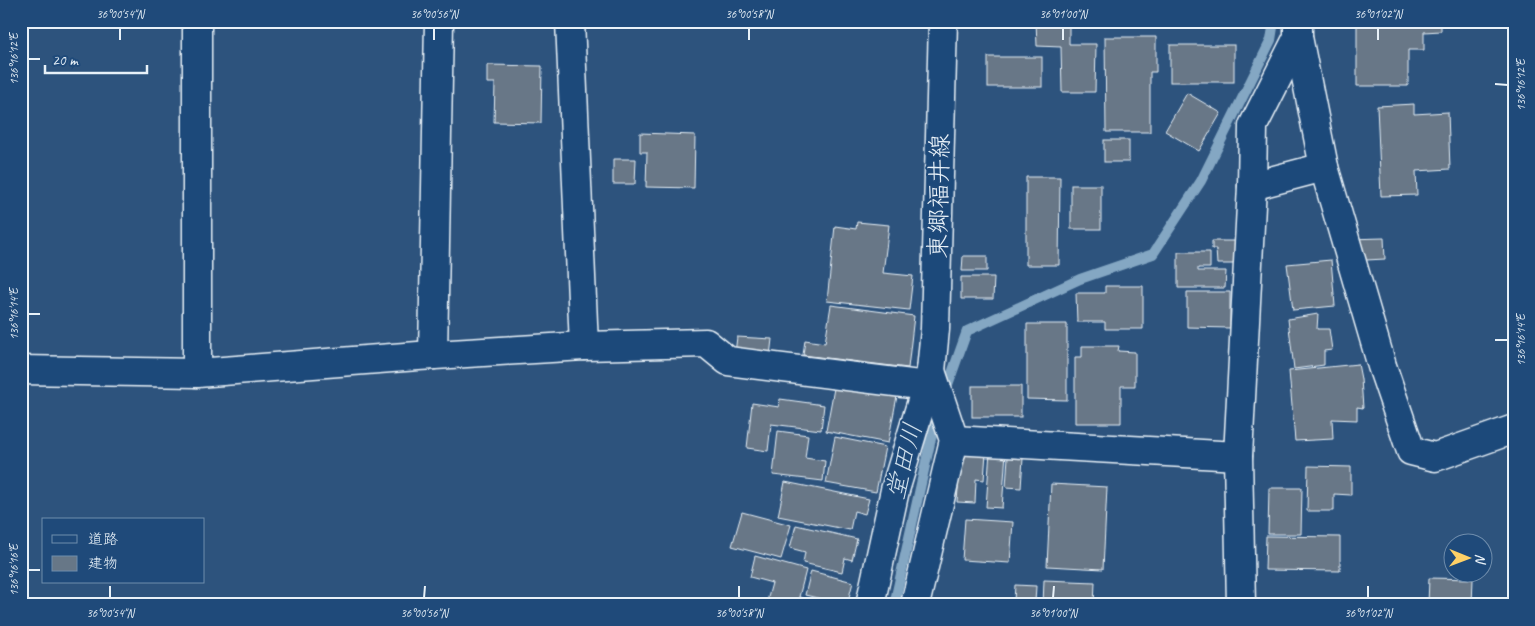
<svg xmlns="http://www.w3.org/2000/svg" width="1535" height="626" font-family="Caveat,'Klee One',sans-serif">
  <rect width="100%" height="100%" fill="#2d537d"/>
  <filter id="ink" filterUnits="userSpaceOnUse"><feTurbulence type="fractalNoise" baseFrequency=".02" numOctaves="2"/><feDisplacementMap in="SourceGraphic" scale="10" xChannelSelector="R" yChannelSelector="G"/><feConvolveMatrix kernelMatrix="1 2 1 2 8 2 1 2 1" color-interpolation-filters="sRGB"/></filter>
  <g filter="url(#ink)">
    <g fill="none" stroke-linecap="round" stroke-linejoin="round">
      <g stroke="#84a7c3" stroke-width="10">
        <polyline points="945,393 967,331 1080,279 1153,254 1201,181 1271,40 1274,21"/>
        <polyline points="894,605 931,439 939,414"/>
      </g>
    </g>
    <g fill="#677787" stroke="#e8f1f8">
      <polygon points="1036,21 1069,21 1069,44 1096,44 1095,92 1062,92 1061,47 1037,46"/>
      <polygon points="1357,21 1441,21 1441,31 1424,32 1424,50 1408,50 1408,86 1357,86"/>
      <polygon points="1105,37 1156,37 1156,72 1150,72 1150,132 1106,132"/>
      <rect x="1170" y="45" width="64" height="37"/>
      <rect x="988" y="57" width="54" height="30"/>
      <polygon points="487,65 542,66 541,123 494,122 495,83 487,83"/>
      <polygon points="1187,93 1221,113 1199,151 1165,131"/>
      <polygon points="1414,104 1414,114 1448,112 1450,169 1416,171 1417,195 1381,196 1377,106"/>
      <polygon points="640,133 695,135 694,188 646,187 647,152 640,152"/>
      <rect x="1104" y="140" width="25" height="22"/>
      <polygon points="613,159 636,159 635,184 613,184"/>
      <polygon points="1026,177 1060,177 1059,265 1026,265"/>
      <rect x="1071" y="185" width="30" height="44"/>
      <polygon points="857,222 889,225 883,273 913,276 909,310 827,301 835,226 856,229"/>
      <polygon points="1384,238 1385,259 1348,261 1347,239"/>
      <polygon points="1212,241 1236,241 1235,264 1217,264 1216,249 1212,249"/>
      <polygon points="1178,252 1210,252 1210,268 1198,268 1198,271 1226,271 1225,288 1178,288"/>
      <polygon points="963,256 987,256 987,271 962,271"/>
      <polygon points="1331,260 1335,306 1293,310 1287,264"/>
      <polygon points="961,277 994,277 993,299 961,299"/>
      <polygon points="1105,286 1143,286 1143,329 1105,329 1105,322 1077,322 1076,293 1105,293"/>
      <polygon points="1187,292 1230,292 1230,328 1187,327"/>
      <polygon points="831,305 914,316 908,368 803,355 805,340 825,343"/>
      <polygon points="1318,314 1317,329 1329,329 1332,350 1324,351 1324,365 1294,369 1288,319"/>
      <polygon points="1027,324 1067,324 1067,400 1027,399"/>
      <polygon points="737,337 772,339 770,356 735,353"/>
      <polygon points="1082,346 1119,346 1118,351 1135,352 1135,386 1121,386 1121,423 1075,423 1075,357 1082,357"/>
      <polygon points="1358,364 1361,379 1363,408 1357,407 1357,420 1332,419 1333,439 1295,441 1289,371"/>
      <polygon points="835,383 897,396 888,443 826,431"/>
      <rect x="972" y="386" width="49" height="31"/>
      <polygon points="780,399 824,405 821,430 771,424 768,451 747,448 752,403 779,407"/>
      <polygon points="778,431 808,435 805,458 825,461 823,481 773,475"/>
      <polygon points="835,437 885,447 876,492 826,483"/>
      <polygon points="961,451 986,452 984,480 976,479 975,503 957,502"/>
      <polygon points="990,451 1006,452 1002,508 986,507"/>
      <polygon points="1008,457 1023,458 1021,488 1006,487"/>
      <polygon points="1512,458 1514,458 1514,499 1511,499"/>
      <polygon points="1308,466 1351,467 1351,495 1334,494 1334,511 1307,511"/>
      <polygon points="785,482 869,499 865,514 854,511 850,530 778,516"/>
      <polygon points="1051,484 1107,487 1103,569 1047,566"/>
      <polygon points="1269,488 1302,488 1301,534 1268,534"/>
      <polygon points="742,512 791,525 781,559 732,546"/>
      <polygon points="965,519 1013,522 1010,563 962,560"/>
      <polygon points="796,525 857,539 852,560 845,558 842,572 803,563 805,552 790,548"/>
      <polygon points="1266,536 1340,537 1340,571 1265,570"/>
      <polygon points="755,556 806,570 799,597 820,603 819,605 766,605 772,583 750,577"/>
      <polygon points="811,571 853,582 847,605 829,605 830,601 805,595"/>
      <polygon points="1429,578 1473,579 1472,605 1428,605"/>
      <polygon points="1044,580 1095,582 1094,605 1043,605"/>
      <polygon points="1015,585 1036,586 1035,602 1014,601"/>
    </g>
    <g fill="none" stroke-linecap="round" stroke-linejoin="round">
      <defs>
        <g id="minor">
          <polyline points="570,21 584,346"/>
          <polyline points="1298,37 1324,167 1382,366 1411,451 1435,457 1514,429"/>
          <polyline points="1252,186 1324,167"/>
          <polyline points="433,355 439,21"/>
          <polyline points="21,370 197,373 418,356 584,346 706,343 728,361 927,386"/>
          <polyline points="197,373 197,21"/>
          <polyline points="954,440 1238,456 1252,186 1253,126 1298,37 1298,21"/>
          <polyline points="1238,456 1241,605"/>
        </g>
        <g id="secondary">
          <polyline points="870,605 895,490 931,371 935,329 943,21"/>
          <polyline points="915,605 954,440 931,371"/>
        </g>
      </defs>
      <use href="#minor" stroke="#e8f1f8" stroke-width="31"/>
      <use href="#secondary" stroke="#e8f1f8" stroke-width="31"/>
      <use href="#minor" stroke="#1f4a7a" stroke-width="28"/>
      <use href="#secondary" stroke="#1f4a7a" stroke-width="28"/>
    </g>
  </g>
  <path fill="none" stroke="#e8f1f8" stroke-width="2" d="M120,40V28M434,40V28M749,40V28M1063,40V28M1378,40V28M28,59H40M1495,84L1508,85M28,314H40M1495,340H1508M28,570H40M110,598V586M424,598L425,586M739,598V586M1053,598L1054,586M1368,598V586"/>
  <g text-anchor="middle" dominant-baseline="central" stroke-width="4" stroke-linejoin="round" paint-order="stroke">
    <g font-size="25" fill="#e8f1f8" stroke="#1f4a7a">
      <text transform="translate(939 196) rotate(-89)">東郷福井線</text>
    </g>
    <g font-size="26" font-style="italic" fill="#cfdfeb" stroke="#1f4a7a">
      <text transform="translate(904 461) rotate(-76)">堂田川</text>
    </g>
  </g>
  <rect width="1535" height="626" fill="none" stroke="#1f4a7a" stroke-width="55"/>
  <rect x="42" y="518" width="162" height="65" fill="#1f4a7a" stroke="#6f8dac"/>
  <rect x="52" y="535" width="25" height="8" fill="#1f4a7a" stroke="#6f8dac"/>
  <text x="88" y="544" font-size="15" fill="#e8f1f8">道路</text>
  <rect x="52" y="556" width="25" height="15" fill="#677787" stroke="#6f8dac"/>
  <text x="88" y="568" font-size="15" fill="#e8f1f8">建物</text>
  <g transform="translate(1468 558) rotate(91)"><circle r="24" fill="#1f4a7a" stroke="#6f8dac"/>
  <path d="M0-4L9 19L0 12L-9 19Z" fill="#ffd166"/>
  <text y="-8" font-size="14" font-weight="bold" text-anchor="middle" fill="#e8f1f8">N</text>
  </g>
  <path d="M45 65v8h102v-8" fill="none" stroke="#e8f1f8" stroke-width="2.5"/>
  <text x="52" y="65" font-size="15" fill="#e8f1f8" stroke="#1f4a7a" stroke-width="4" paint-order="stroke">20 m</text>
  <rect x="28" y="28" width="1480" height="570" fill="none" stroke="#e8f1f8" stroke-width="2"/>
  <g font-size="12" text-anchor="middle" fill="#e8f1f8">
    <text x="120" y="18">36°00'54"N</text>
    <text x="434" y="18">36°00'56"N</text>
    <text x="749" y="18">36°00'58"N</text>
    <text x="1063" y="18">36°01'00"N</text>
    <text x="1378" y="18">36°01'02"N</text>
    <text transform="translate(14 59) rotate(-90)" y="4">136°16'12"E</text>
    <text transform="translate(1521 85) rotate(-90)" y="4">136°16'12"E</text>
    <text transform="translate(14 314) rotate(-90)" y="4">136°16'14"E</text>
    <text transform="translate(1521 340) rotate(-90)" y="4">136°16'14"E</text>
    <text transform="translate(14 570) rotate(-90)" y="4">136°16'16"E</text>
    <text x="110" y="617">36°00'54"N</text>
    <text x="424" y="617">36°00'56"N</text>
    <text x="739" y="617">36°00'58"N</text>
    <text x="1053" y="617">36°01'00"N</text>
    <text x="1368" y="617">36°01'02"N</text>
  </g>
</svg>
